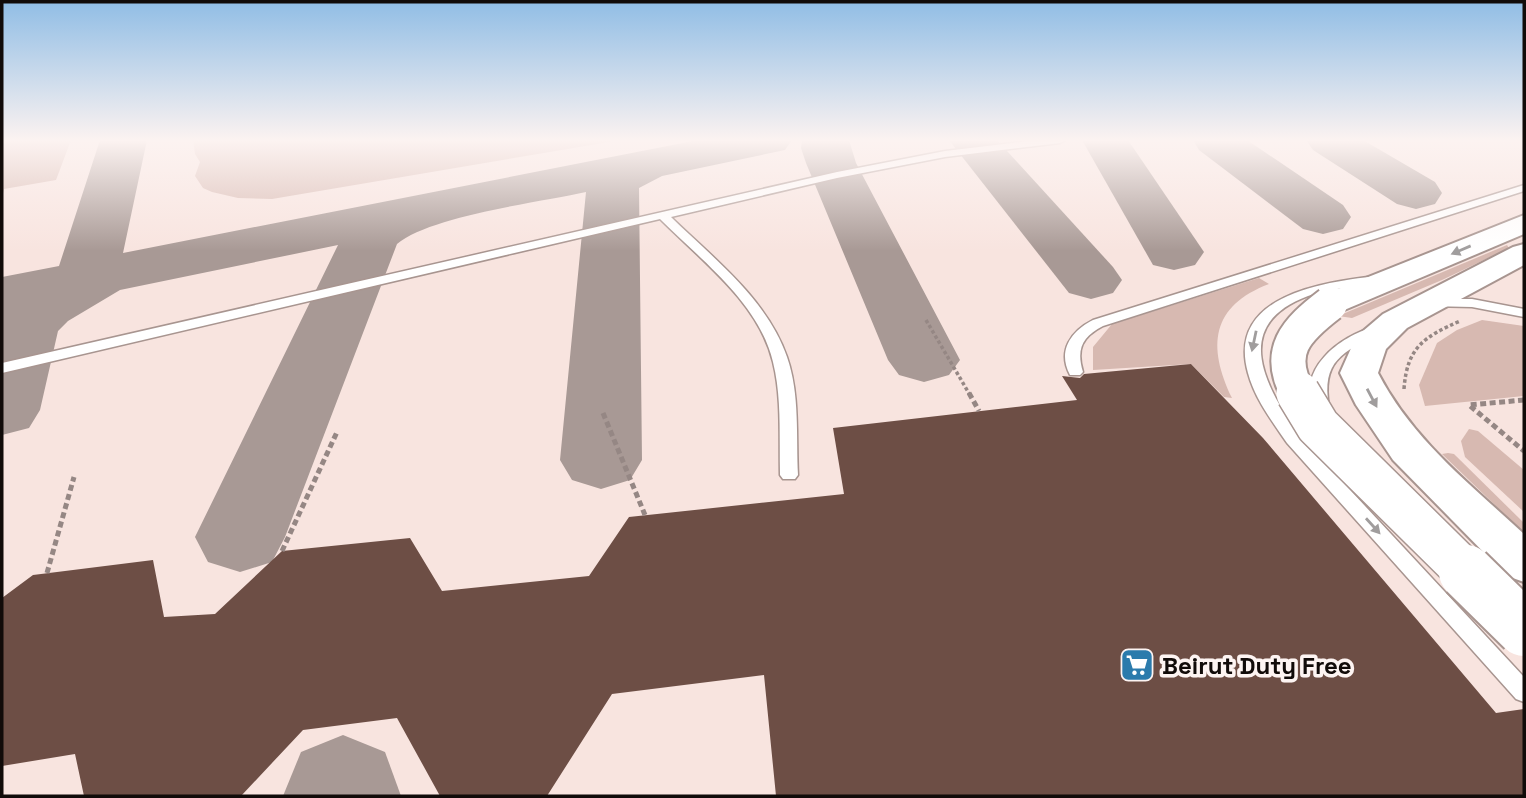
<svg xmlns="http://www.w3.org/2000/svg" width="1526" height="798" font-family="'Space Grotesk',sans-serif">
  <rect width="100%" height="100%" fill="#f8e4df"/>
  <g fill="#d7b9b1">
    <polygon points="2,140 71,140 56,180 4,189 2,198"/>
    <polygon points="193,140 621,140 272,199 238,198 212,192 203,188 195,176 200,162 195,154"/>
    <polygon points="1507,245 1509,248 1442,280 1352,318 1338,316"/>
    <path d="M1259,278L1269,284C1211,306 1207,346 1232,398L1224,397L1191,364L1093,370V347L1112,324Z"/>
    <polygon points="1482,320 1524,326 1524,396 1425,406 1419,385 1437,343 1457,330"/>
    <polygon points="1469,429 1478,431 1524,470 1524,512 1465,457 1461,441"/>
    <polygon points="1448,453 1454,454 1524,523 1524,533 1442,454"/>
  </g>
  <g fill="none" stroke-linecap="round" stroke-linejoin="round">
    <g fill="#a89995" fill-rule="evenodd">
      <path d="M100,140H147L123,253L698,140H792L785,150L662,176L639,188L642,460L630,480L601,489L572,480L560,460L586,192C541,202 430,216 397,244L285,537L272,562L240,572L208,562L195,537L338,245L120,290L68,321L58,331L40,410L29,428L2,435V277L59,266Z"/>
      <polygon points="802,140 849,140 856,163 960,360 949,375 924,382 899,375 888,360 806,163 801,148"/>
      <polygon points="949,140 997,140 1113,267 1122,280 1113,293 1091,299 1069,293"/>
      <polygon points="1082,140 1128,140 1204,252 1195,265 1174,270 1153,265"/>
      <polygon points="1193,140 1247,140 1343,205 1351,217 1343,229 1323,234 1303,229 1199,150"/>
      <polygon points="1306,140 1363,140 1435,182 1442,193 1435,204 1416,209 1397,204 1313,150"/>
      <polygon points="343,735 385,752 401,796 283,796 301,752"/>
    </g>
  </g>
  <polygon fill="#6d4e45" points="1191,364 1263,438 1496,713 1524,709 1524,796 776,796 764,675 612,694 547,796 440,796 397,718 303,730 241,796 84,796 75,754 2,766 2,598 33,575 153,560 164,617 215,614 282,551 410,538 442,591 589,576 629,517 844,494 833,428 1077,400 1062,376 1080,378 1084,374"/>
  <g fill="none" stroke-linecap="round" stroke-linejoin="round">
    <defs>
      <g id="lane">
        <path d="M1038,140H1065L1060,143L945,157L837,178L671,217C713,258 767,299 787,357C800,394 796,437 798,475L795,479H783L780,475C779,437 782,398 773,362C759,303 701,260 660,219L2,373V363L837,172L945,151Z"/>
        <path d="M1524,185V191L1103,326C1082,337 1076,349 1083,372L1080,375H1070C1057,351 1071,331 1093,320Z"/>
        <path d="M1377,276L1382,277V283C1357,288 1332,287 1308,296C1230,325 1265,386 1299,435L1524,677V702L1516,699L1287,443C1272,421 1255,399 1248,373C1226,295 1324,282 1377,276Z"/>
        <polygon points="1433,299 1472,299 1524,309 1524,317 1472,307 1428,306 1426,303 1428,300"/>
        <path d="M1374,327L1379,328L1381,331L1379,334C1343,352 1321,361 1329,406L1321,411L1315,410C1295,370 1340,336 1374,327Z"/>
      </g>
      <g id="primary">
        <polygon points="1524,215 1524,234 1342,311 1330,314 1318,311 1313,304 1318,297"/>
        <path d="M1524,244V265L1407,328L1386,349L1378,373C1412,439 1470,484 1524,534V582L1507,576L1393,460L1356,405L1340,373L1356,337L1383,314L1513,247Z"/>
      </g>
    </defs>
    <use href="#lane" stroke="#a89590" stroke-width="3"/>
    <use href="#primary" stroke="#a89590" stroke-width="4"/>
    <g stroke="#958784" stroke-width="3.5" stroke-dasharray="3.5 2.5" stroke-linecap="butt">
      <polyline points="926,320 970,395"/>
      <path d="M1404,389C1407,347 1424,337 1460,321"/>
    </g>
    <g stroke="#958784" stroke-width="5" stroke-dasharray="6 3.5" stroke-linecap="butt">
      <polyline points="969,393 979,411"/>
      <polyline points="1524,400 1469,405 1524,451"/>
      <polyline points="603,413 645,515"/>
      <polyline points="282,551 337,432"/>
      <polyline points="47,573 74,477"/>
    </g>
    <use href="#lane" fill="#fff" fill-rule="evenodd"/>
    <use href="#primary" fill="#fff" fill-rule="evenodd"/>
    <defs>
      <path id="primary-bridge-far2" d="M1299,395C1274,352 1296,330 1330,304"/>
      <polyline id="primary-bridge-far1" points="1298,393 1318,426 1468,574"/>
      <polyline id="primary-bridge" points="1466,572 1524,629"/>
    </defs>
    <use href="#primary-bridge-far2" stroke="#a89590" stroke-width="38" stroke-linecap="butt"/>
    <use href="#primary-bridge-far1" stroke="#a89590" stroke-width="46" stroke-linecap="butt"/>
    <use href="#primary-bridge" stroke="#a89590" stroke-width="58" stroke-linecap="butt"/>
    <use href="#primary-bridge-far2" stroke="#fff" stroke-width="34"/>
    <use href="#primary-bridge-far1" stroke="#fff" stroke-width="43"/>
    <use href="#primary-bridge" stroke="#fff" stroke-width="54"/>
  </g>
  <defs><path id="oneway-solid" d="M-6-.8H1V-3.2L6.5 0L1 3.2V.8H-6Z" transform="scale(1.75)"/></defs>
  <g fill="#a09d9d">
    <use href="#oneway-solid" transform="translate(1461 250) rotate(157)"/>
    <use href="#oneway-solid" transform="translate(1254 341) rotate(102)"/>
    <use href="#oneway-solid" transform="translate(1372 398) rotate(62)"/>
    <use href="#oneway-solid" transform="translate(1373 526) rotate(48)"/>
  </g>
  <linearGradient id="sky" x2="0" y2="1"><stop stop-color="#90bde5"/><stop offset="0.56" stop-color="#fcf3f1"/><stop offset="1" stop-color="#fcf3f1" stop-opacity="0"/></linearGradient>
  <rect width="1526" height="251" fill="url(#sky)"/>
  <defs>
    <symbol id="supermarket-square" viewBox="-11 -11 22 22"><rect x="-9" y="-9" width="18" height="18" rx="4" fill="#2b7bac" stroke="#fdf4f2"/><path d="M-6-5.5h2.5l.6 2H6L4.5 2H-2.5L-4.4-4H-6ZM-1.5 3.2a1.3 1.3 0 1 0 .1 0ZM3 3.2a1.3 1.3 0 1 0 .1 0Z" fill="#fff"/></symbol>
  </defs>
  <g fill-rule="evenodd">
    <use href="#supermarket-square" x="1118" y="646" width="38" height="38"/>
  </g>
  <g text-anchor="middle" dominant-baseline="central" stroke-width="7" stroke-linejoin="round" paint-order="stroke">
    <g font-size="24" font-weight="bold" fill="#110b09" stroke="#fdf4f2" text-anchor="start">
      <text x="1162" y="665">Beirut Duty Free</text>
    </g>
  </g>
  <rect width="1526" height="798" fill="none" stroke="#110b09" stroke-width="7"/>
</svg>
